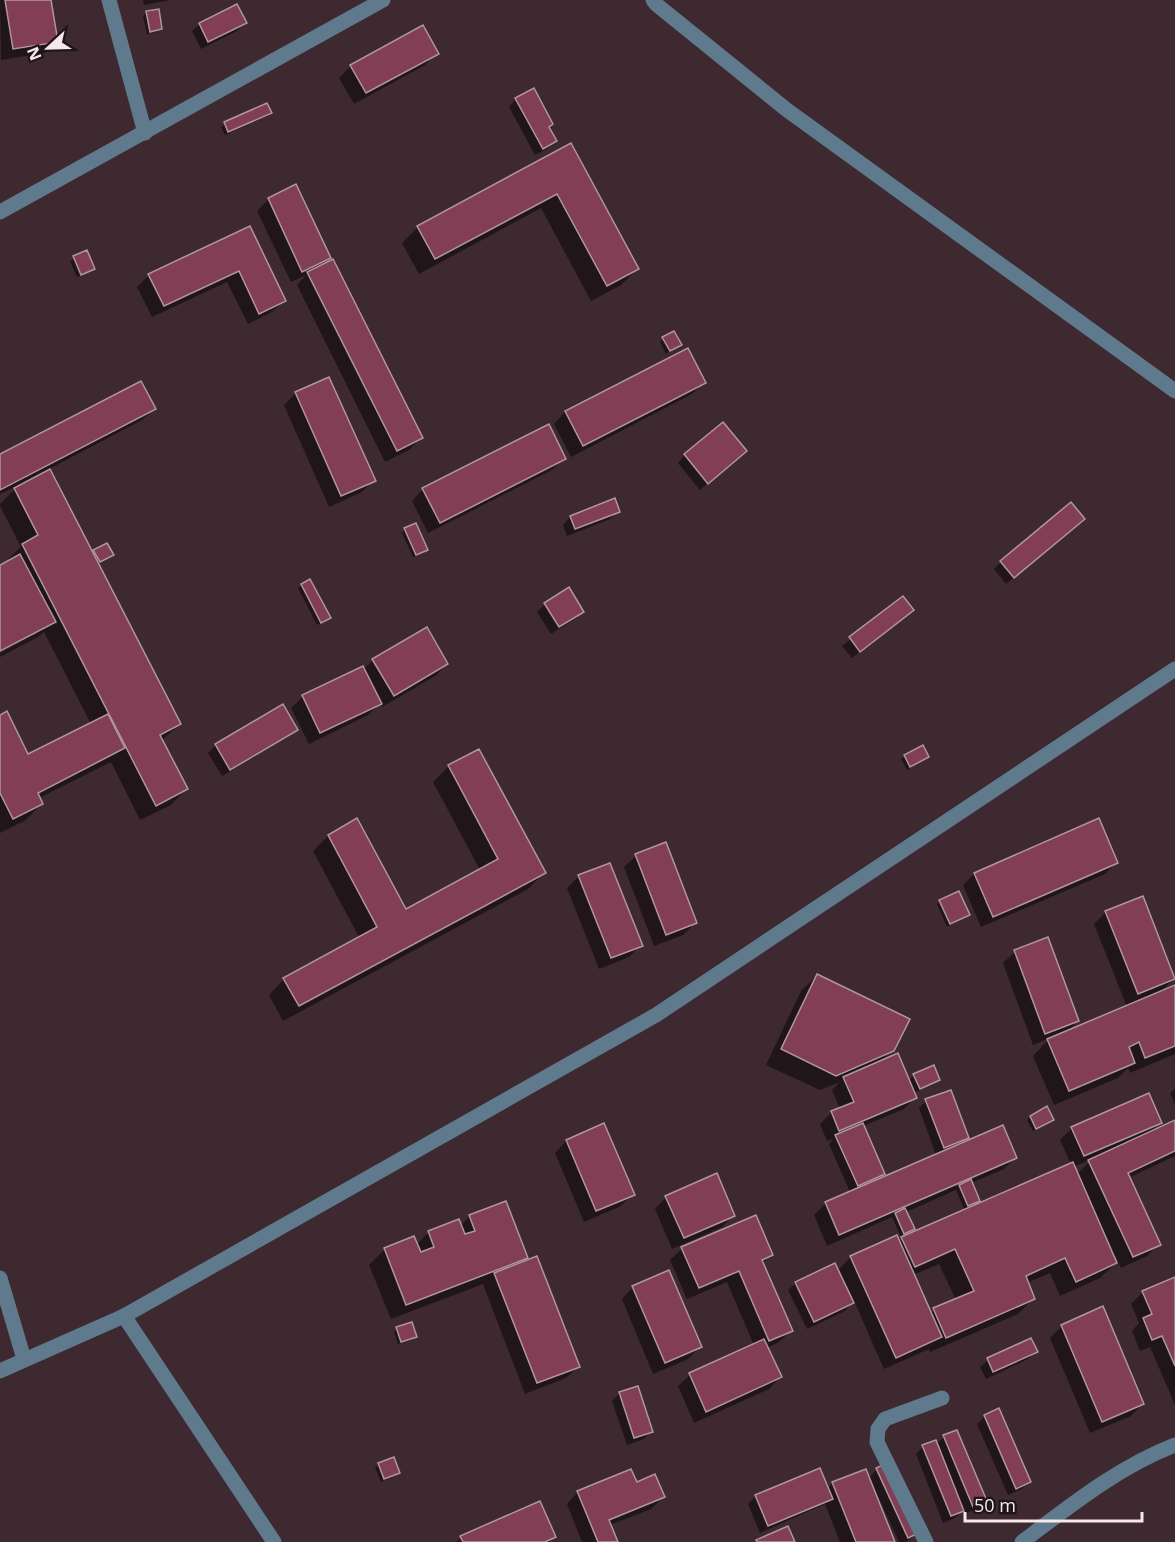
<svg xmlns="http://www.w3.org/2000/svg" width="1175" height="1542" font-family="'Open Sans',sans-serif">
  <rect width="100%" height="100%" fill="#3d292f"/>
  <g fill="#0007" fill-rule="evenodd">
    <polygon points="0,0 50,0 56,41 45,53 1,60"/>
    <polygon points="143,0 171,0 144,5"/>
    <polygon points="147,12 161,29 157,32 147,34 143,16"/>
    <polygon points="245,23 237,31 201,49 192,31 200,24"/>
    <polygon points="437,53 425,65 354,104 339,78 351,66"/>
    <polygon points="516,99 548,128 555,141 547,149 535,155 509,107"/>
    <polygon points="270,113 267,116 225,135 221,127 225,124"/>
    <polygon points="571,145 637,269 621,285 591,301 541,208 419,274 402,243 418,227"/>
    <polygon points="269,199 329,258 320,267 421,438 409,450 385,462 297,285 306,275 291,282 257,211"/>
    <polygon points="249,228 284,301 272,312 248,324 227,282 152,317 137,287 149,275"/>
    <polygon points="86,252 93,269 77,277 70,261"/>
    <polygon points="663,338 680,345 666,354 660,342"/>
    <polygon points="687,350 704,382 692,394 571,457 554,424 565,412"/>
    <polygon points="328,379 374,480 362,492 329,507 284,405 295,394"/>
    <polygon points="154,409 142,420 49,469 92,553 94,551 112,555 98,564 180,724 161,741 186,789 171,805 140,820 111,762 39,798 41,804 26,820 0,833 0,716 27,756 91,724 44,632 38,637 0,657 0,653 37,633 37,630 0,649 0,567 8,563 7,560 21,547 0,506 0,504 18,486 0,494 0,456"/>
    <polygon points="745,451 700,490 678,463 685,455"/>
    <polygon points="564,458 552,470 428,533 412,501 423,489"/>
    <polygon points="618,511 610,519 567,536 563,525 570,517"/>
    <polygon points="1075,527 1006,584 994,569 1001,562"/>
    <polygon points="405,529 426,549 423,553 413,557 402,533"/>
    <polygon points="310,581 326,621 317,625 298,588"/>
    <polygon points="903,598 912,610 852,658 842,646"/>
    <polygon points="545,604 582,612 575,619 551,634 537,612"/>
    <polygon points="373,660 447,664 435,676 382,707 380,703 368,715 309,744 291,708 303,697 362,668 363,670"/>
    <polygon points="296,730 288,737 222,776 208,753 216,745"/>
    <polygon points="478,751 544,873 528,889 283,1021 269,995 284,979 360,939 313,851 328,836 357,820 405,911 480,870 433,782 449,766"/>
    <polygon points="905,756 928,757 907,770 901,759"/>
    <polygon points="636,856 695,923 683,935 654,946 624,867"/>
    <polygon points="1117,862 1105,874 981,927 963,885 974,874"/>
    <polygon points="579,876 641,945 629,957 599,969 567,888"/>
    <polygon points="940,901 968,915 947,927 937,904"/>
    <polygon points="1106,912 1174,978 1160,993 1175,986 1175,1054 1130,1073 1128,1068 1118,1078 1054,1105 1033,1056 1050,1038 1033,1045 1003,963 1015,952 1078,1021 1066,1033 1127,1007 1094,924"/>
    <path d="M817,975L892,1050L880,1062L908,1081L914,1076L933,1067L939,1080L914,1093L915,1097L904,1109L863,1126L884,1174L877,1181L936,1155L919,1108L926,1101L968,1138L961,1144L1015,1158L1004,1169L971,1183L978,1200L970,1208L1071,1164L1060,1140L1072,1128L1160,1123L1149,1133L1175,1122V1156L1128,1178L1159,1244L1147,1256L1121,1268L1115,1255L1113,1256L1116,1263L1100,1278L1060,1296L1050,1273L1027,1283L1034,1298L1018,1314L930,1352L929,1349L884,1369L854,1301L845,1311L807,1329L788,1290L796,1283L837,1271L851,1257L898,1242L902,1239L892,1217L827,1246L814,1215L826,1203L850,1192L829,1144L833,1139L827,1141L820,1124L832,1112L840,1109L832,1090L840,1082L820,1090L766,1065L801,991ZM1091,1159H1092L1077,1174L1074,1167ZM956,1190L965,1211L906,1236L913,1229L906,1212ZM939,1264L956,1300L934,1310L930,1314L913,1275Z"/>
    <polygon points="1175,1089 1175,1104 1170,1093"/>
    <polygon points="1031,1117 1052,1120 1033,1131 1027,1120"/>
    <polygon points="603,1125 633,1194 621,1206 584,1222 555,1153 566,1141"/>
    <polygon points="666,1197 734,1215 722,1227 672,1249 655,1209"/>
    <polygon points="470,1216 526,1258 519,1265 578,1367 566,1378 525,1394 483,1284 391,1319 369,1265 385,1249 416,1245 429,1232 460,1226"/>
    <polygon points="682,1249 771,1255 762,1264 791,1331 779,1342 767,1348 780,1377 769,1389 694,1423 678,1386 690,1375 754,1345 727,1282 687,1299 670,1260"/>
    <polygon points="1175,1279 1175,1405 1150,1347 1140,1351 1132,1331 1139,1323 1131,1304 1143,1292"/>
    <polygon points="633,1287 700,1347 688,1359 653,1374 622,1299"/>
    <polygon points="1062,1326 1142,1404 1131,1416 1090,1433 1050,1338"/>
    <polygon points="397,1329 415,1337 412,1340 398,1344 394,1332"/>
    <polygon points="1036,1352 1028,1359 986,1379 980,1367 988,1360"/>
    <polygon points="620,1393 651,1431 644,1439 627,1445 612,1401"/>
    <polygon points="985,1416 1029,1482 1022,1489 1008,1495 977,1424"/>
    <polygon points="944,1437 985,1501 978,1508 965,1514 963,1510 955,1518 943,1523 916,1454 923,1447 936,1444"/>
    <polygon points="379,1465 398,1473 395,1476 381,1482 375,1468"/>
    <polygon points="877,1469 917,1533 906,1542 899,1542 875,1490 873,1491 893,1542 840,1542 825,1504 760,1533 748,1504 756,1496 827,1489 833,1483 868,1479"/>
    <polygon points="636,1484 663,1497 651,1509 610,1525 617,1542 582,1542 567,1504 578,1492"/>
    <polygon points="461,1537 554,1537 549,1542 457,1542"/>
  </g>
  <g fill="#813e54" stroke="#b0979d" stroke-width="1.5">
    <polygon points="5,0 51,0 58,42 13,49"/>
    <polygon points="237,4 247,23 208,42 199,23"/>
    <polygon points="159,9 162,29 150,32 146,11"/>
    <polygon points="423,25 439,54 366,93 350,65"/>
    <polygon points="534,88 553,124 549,127 557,141 543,149 515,98"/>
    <polygon points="267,103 272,113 228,132 224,122"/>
    <polygon points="571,143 639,269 607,286 557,194 435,259 417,226"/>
    <polygon points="296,184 331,258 302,272 268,198"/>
    <polygon points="250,226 286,301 259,314 239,271 164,306 148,274"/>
    <polygon points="87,250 95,269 81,275 73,256"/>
    <polygon points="333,259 423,438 397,451 307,272"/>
    <polygon points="674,331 682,345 670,351 662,337"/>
    <polygon points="688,348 706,383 583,446 565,411"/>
    <polygon points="329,377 376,481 341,496 295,392"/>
    <polygon points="141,381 156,409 0,490 0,454"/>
    <polygon points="723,422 747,451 708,484 684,454"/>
    <polygon points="549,424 566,459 440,523 422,488"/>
    <polygon points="50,469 181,724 160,735 188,789 156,806 22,544 38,535 14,488"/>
    <polygon points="615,498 620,512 575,529 570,516"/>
    <polygon points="1071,502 1085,519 1014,578 1000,561"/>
    <polygon points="416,523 428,550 416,555 404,528"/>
    <polygon points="107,543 114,555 100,562 93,550"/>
    <polygon points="20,554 56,622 0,651 0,565"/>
    <polygon points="310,579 331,618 321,623 301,584"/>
    <polygon points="569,587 584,612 559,627 544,603"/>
    <polygon points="903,596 914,610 860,652 849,637"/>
    <polygon points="427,627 448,664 394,696 372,659"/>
    <polygon points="363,666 382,704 320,733 302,695"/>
    <polygon points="283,704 298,730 230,770 215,744"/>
    <polygon points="7,711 28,754 108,714 125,748 38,793 43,804 13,819 0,793 0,715"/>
    <polygon points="923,745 929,757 910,767 904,755"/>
    <polygon points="479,749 546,873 299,1006 283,978 377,927 328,835 357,818 406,909 498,859 448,765"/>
    <polygon points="1099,818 1118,863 993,917 974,873"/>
    <polygon points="666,842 697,923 666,935 635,854"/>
    <polygon points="610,863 643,946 611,958 578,875"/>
    <polygon points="959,891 970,915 950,924 939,900"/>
    <polygon points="1143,896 1175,979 1138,994 1105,911"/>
    <polygon points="1048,937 1079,1021 1045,1034 1014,950"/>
    <polygon points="817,974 910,1019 894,1051 836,1076 781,1049"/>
    <polygon points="1175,985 1175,1046 1145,1058 1139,1042 1129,1047 1135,1063 1069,1091 1047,1039"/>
    <polygon points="898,1053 917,1098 839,1131 831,1111 854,1102 843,1077"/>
    <polygon points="934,1065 940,1080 920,1089 913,1074"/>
    <polygon points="951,1090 969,1138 944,1148 925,1099"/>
    <polygon points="1149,1093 1162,1123 1084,1156 1071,1127"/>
    <polygon points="1047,1106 1054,1120 1036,1129 1030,1116"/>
    <polygon points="1175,1120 1175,1151 1128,1173 1161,1245 1133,1257 1088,1160"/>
    <polygon points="604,1123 635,1195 596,1211 566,1140"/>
    <polygon points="863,1123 885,1174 858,1186 835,1135"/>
    <polygon points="1003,1125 1017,1158 839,1235 825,1202"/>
    <polygon points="1073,1162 1117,1263 1076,1282 1065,1258 1026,1276 1035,1299 946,1338 933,1308 974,1291 955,1249 915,1267 901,1237"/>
    <polygon points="717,1173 735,1216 684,1238 665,1196"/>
    <polygon points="971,1179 980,1201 968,1206 959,1185"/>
    <polygon points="506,1201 528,1258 406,1305 384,1248 414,1236 421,1252 434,1247 428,1231 459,1219 465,1234 475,1231 469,1215"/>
    <polygon points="905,1208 915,1229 904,1234 895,1213"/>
    <polygon points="756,1215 773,1255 762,1260 793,1331 769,1341 739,1271 699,1288 681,1247"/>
    <polygon points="897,1235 942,1337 896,1358 850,1256"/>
    <polygon points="537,1256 580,1367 537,1383 494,1273"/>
    <polygon points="835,1263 854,1303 814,1322 795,1282"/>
    <polygon points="669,1270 702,1347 665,1363 632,1286"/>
    <polygon points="1175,1277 1175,1366 1162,1336 1152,1340 1143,1318 1152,1314 1142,1291"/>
    <polygon points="1103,1306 1144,1404 1102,1422 1061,1325"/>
    <polygon points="412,1322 417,1337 401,1342 396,1327"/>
    <polygon points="1031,1338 1038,1352 993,1372 987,1358"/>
    <polygon points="764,1339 782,1377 706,1412 689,1373"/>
    <polygon points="638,1386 653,1432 634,1438 619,1392"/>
    <polygon points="999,1408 1031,1482 1016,1489 984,1415"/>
    <polygon points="957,1430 987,1501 973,1507 943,1435"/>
    <polygon points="936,1440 964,1511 951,1516 922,1445"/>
    <polygon points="394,1457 400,1473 384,1479 378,1463"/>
    <polygon points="887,1463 919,1533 908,1538 876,1468"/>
    <polygon points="820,1468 833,1499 768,1526 755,1495"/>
    <polygon points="631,1469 637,1482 655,1474 665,1497 609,1520 618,1542 598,1542 577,1491"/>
    <polygon points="866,1469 895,1542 856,1542 832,1482"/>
    <polygon points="540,1501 556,1537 545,1542 463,1542 460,1536"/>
    <polygon points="788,1526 795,1542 757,1542 756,1540"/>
  </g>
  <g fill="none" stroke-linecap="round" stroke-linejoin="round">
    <g stroke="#5f798d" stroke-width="15">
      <polyline points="109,0 145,133"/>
      <polyline points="653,0 657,5 787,110 1175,391"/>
      <polyline points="0,212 383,0"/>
      <polyline points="0,1278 24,1359"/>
      <polyline points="124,1316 274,1542"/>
      <polyline points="0,1371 124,1316 656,1015 1175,669"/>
      <polyline points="926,1542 877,1442 878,1429 885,1419 942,1398"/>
      <path d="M1022,1542C1070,1506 1118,1467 1175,1445"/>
    </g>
  </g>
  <g transform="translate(48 48) rotate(248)" stroke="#1e1517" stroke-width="4.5" paint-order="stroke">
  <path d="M0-4.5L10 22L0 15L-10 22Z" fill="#f6e9ec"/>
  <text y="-9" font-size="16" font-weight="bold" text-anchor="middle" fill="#f6e9ec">N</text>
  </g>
  <path d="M965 1512v9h177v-9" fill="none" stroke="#f6e9ec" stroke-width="3"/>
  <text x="974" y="1512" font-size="18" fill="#f6e9ec" stroke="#1e1517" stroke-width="4.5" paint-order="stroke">50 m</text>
</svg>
